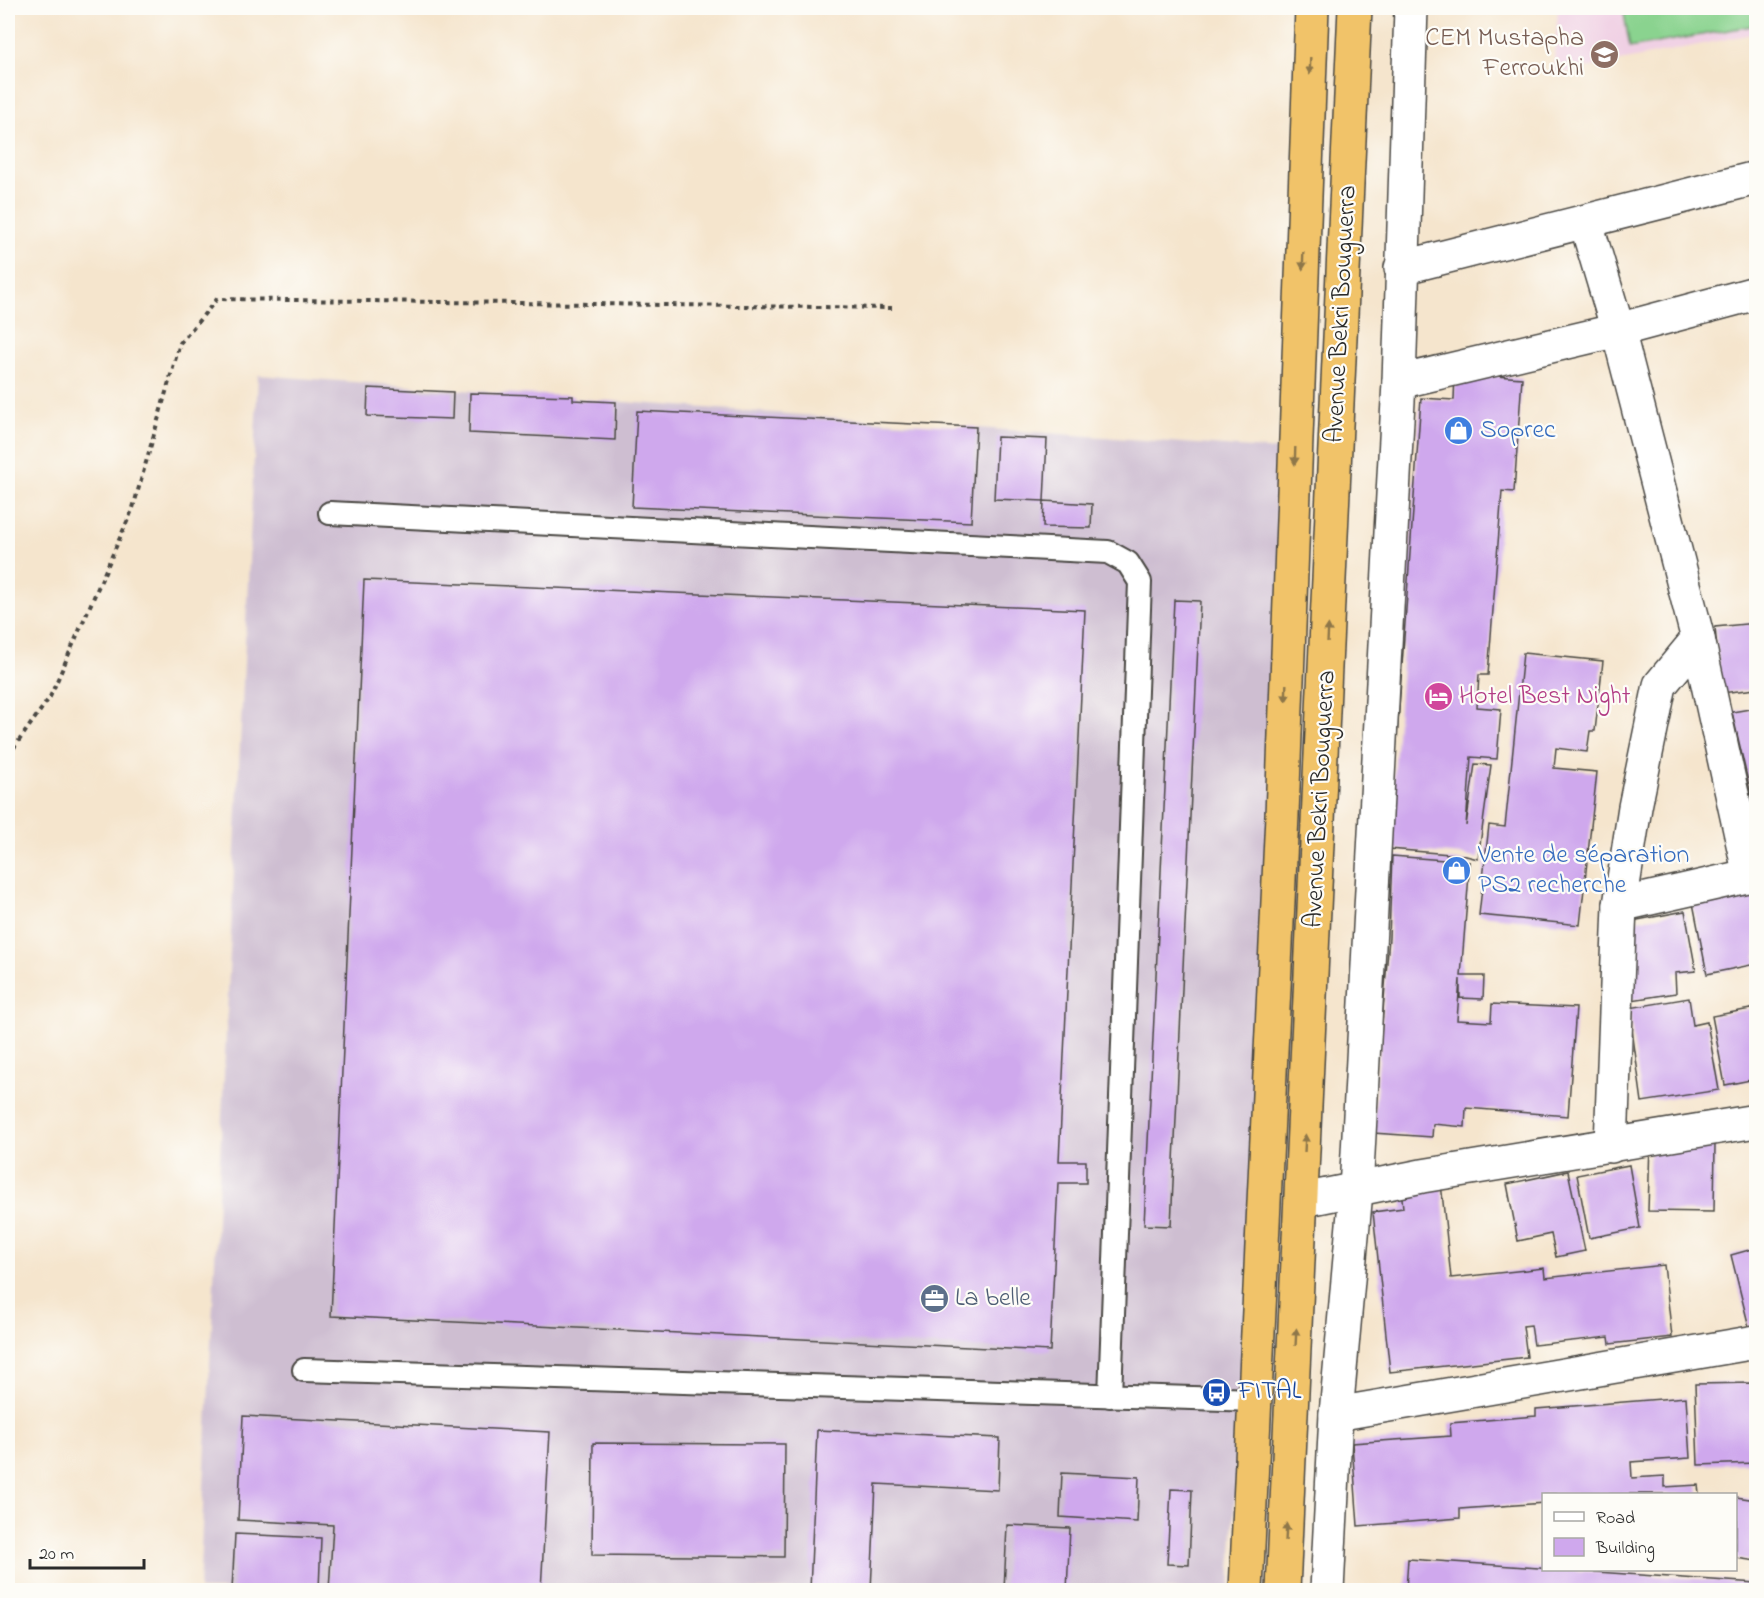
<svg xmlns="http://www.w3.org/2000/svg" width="1764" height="1598" font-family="'Indie Flower',sans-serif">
  <rect width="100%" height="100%" fill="#fdfcf7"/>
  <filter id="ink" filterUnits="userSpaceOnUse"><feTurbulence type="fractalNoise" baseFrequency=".0167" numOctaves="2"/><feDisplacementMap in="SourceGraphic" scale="12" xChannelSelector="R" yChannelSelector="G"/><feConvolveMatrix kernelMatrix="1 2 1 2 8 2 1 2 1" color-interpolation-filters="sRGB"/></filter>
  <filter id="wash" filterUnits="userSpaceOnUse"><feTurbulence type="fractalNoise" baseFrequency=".008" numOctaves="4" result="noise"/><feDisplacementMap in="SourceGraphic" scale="24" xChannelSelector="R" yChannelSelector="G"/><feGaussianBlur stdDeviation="1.35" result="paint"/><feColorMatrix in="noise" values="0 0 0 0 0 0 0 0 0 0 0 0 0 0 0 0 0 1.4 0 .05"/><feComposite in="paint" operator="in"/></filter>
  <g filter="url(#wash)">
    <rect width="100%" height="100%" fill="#f5e5cd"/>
    <polygon fill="#f0d0e4" points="1558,8 1756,8 1756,33 1553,75"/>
    <polygon fill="#cebed1" points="258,375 1291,451 1230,1590 199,1590"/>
    <polygon fill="#8ad38f" stroke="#5a7f5d" stroke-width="1.5" points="1623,8 1756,8 1756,25 1630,48"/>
    <g id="blocks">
      <g fill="#cfa8ed">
        <polygon points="1455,373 1522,378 1514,492 1502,491 1488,675 1479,675 1477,707 1501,709 1497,759 1471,757 1466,826 1475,764 1491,765 1478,859 1462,855 1389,849 1421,398 1454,400"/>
        <polygon points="368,388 453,392 452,419 367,416"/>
        <polygon points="470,393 573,396 573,400 616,402 615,440 469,433"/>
        <polygon points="637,411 976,427 971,522 632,507"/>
        <polygon points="997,437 1047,439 1044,501 994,499"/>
        <polygon points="1044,501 1092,504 1091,528 1043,527"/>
        <polygon points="364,580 1085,610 1059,1161 1086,1161 1086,1183 1058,1183 1050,1351 331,1316"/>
        <polygon points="1174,600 1200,601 1171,1226 1144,1225"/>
        <polygon points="1756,623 1756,689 1721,693 1715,627"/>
        <polygon points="1523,653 1603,661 1595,731 1590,731 1587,752 1556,748 1554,768 1597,772 1580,925 1479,915 1489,825 1505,827"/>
        <polygon points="1756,708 1756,816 1732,712"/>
        <polygon points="1392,856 1470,862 1461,976 1484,976 1483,999 1460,998 1460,979 1457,1020 1491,1022 1492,1004 1576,1008 1568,1116 1466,1108 1465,1127 1433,1124 1432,1137 1373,1133 1389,938"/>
        <polygon points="1754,891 1756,905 1756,964 1707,974 1693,903"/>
        <polygon points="1685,911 1696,971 1675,973 1676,993 1632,1000 1627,922"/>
        <polygon points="1689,998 1693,1025 1707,1022 1719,1090 1642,1102 1629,1008"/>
        <polygon points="1756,1008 1756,1079 1725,1085 1712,1016"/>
        <polygon points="1650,1142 1715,1144 1714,1212 1648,1211"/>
        <polygon points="1629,1165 1640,1228 1589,1238 1577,1175"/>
        <polygon points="1568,1171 1585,1251 1556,1257 1551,1234 1518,1241 1507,1184"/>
        <polygon points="1441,1183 1451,1278 1544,1268 1545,1278 1664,1265 1672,1337 1610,1344 1609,1337 1534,1345 1531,1325 1523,1326 1527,1357 1390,1372 1373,1212 1403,1208 1401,1188"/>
        <polygon points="1756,1248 1756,1325 1749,1327 1731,1255"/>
        <polygon points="1755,1383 1756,1463 1698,1465 1695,1384"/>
        <polygon points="1686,1397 1690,1458 1631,1462 1632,1478 1665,1476 1665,1487 1698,1485 1699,1494 1544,1494 1544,1503 1460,1509 1460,1518 1358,1526 1352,1443 1451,1436 1450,1423 1536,1416 1536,1409"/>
        <polygon points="243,1416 550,1432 541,1590 329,1590 333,1525 238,1520"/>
        <polygon points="817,1430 1000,1438 998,1490 876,1484 871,1590 810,1590"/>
        <polygon points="593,1443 785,1444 784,1557 592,1555"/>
        <polygon points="1062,1473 1139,1477 1137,1522 1060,1517"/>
        <polygon points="1171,1489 1192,1490 1189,1565 1167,1564"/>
        <polygon points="1736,1497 1756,1500 1756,1561 1736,1558"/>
        <polygon points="1007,1525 1070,1528 1067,1590 1004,1590"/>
        <polygon points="235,1534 321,1538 319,1590 232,1590"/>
        <polygon points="1408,1559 1756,1583 1756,1590 1406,1590"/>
      </g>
    </g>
  </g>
  <g filter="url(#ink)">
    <use href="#blocks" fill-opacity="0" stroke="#494743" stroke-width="1.5"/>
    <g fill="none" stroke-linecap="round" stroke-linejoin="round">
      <defs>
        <g id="lane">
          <polyline points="330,513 1108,552 1128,563 1140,582 1110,1396"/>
          <polyline points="304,1370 1256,1400"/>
        </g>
        <g id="street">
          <polyline points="1586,223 1618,330 1698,639 1660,685 1635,807 1620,905 1611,1146"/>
          <polyline points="1401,268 1756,178"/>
          <polyline points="1399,382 1618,330 1756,293"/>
          <polyline points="1698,639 1750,876"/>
          <polyline points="1620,905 1756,874"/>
          <polyline points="1303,1200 1422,1176 1756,1121"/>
          <polyline points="1336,1414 1756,1342"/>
          <polyline points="1327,1590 1336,1414 1356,1191 1399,382 1411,8"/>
        </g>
        <g id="highway">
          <polyline points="1246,1590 1282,815 1312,8"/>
          <polyline points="1283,1590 1355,8"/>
        </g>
      </defs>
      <use href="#lane" stroke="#494743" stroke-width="26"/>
      <use href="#street" stroke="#494743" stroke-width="36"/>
      <use href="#highway" stroke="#494743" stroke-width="36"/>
      <polyline stroke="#494743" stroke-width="4" stroke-dasharray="4.5 4.5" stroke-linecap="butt" points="8,756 50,697 133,508 180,343 217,299 892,308"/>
      <use href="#lane" stroke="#fff" stroke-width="22"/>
      <use href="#street" stroke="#fff" stroke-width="33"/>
      <use href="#highway" stroke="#f1c369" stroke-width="33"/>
    </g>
    <defs><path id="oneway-solid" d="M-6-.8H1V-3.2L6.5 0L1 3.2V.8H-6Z" transform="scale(1.5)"/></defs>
    <g fill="#8e774a">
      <use href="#oneway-solid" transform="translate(1310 66) rotate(92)"/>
      <use href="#oneway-solid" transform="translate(1303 261) rotate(92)"/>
      <use href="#oneway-solid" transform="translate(1295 456) rotate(92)"/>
      <use href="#oneway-solid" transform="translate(1328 633) rotate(-87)"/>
      <use href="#oneway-solid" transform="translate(1286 693) rotate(92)"/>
      <use href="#oneway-solid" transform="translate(1305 1143) rotate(-87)"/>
      <use href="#oneway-solid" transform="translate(1296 1337) rotate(-87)"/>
      <use href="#oneway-solid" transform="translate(1286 1532) rotate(-87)"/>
    </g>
  </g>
  <defs>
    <symbol id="school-disc" viewBox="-11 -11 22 22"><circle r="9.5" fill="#8d6e63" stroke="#fdfcf7"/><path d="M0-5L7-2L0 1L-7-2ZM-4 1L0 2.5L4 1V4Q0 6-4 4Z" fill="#fff"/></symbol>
    <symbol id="shop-disc" viewBox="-11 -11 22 22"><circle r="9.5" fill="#3f7fe0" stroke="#fdfcf7"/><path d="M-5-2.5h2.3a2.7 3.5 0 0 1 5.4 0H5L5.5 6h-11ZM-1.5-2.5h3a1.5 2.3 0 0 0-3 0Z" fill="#fff"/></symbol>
    <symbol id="hotel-disc" viewBox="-11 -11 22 22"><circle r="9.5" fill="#d1479c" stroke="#fdfcf7"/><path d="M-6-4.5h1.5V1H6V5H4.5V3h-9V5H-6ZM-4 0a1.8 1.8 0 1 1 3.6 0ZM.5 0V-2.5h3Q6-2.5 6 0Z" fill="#fff"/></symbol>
    <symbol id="office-disc" viewBox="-11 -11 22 22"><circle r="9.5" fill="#5c6f8a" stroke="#fdfcf7"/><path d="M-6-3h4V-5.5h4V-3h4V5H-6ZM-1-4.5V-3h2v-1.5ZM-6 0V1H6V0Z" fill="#fff"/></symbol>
    <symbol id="bus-disc" viewBox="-11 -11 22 22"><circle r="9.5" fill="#1a4fb4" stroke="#fdfcf7"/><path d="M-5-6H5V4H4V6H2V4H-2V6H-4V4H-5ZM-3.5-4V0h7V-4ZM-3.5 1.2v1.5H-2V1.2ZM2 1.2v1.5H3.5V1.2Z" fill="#fff"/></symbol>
  </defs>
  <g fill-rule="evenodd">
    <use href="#school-disc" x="1588" y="38" width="33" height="33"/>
    <use href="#shop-disc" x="1442" y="414" width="33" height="33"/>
    <use href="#hotel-disc" x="1422" y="680" width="33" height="33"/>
    <use href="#shop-disc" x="1440" y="854" width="33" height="33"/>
    <use href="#office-disc" x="918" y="1282" width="33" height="33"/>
    <use href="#bus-disc" x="1200" y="1376" width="33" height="33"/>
  </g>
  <g text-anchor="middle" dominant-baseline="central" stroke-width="4.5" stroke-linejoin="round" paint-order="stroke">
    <g font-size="26" fill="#785e54" stroke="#fdfcf7" text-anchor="end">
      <text x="1584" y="39">CEM Mustapha<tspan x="1584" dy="30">Ferroukhi</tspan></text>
    </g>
    <g font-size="26" fill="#2b2b2b" stroke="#fdfcf7">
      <text transform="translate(1342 314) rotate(-87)">Avenue Bekri Bouguerra</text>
      <text transform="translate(1321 799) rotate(-87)">Avenue Bekri Bouguerra</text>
    </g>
    <g font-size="26" fill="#366cbe" stroke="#fdfcf7" text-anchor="start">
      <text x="1480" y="431">Soprec</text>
      <text x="1478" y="856">Vente de séparation<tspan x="1478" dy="30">PS2 recherche</tspan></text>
    </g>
    <g font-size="26" fill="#b23c85" stroke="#fdfcf7" text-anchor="start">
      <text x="1459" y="697">Hotel Best Night</text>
    </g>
    <g font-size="26" fill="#4e5e75" stroke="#fdfcf7" text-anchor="start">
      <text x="955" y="1299">La belle</text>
    </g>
    <g font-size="26" fill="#164399" stroke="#fdfcf7" text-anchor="start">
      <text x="1238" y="1392">FITAL</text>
    </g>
  </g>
  <rect width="1764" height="1598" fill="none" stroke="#fdfcf7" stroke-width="30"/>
  <rect x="1542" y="1493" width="195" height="78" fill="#fdfcf7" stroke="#a9a8a5" stroke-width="1.5"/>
  <rect x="1554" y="1512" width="30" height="9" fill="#ffffff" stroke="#a9a8a5" stroke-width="1.5"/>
  <text x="1596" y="1523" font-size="18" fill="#2b2b2b">Road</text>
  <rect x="1554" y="1538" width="30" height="18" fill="#cfa8ed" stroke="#a9a8a5" stroke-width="1.5"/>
  <text x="1596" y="1553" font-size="18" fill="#2b2b2b">Building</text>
  <path d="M30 1559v9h114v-9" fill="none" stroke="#2b2b2b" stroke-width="3"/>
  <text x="39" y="1559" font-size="18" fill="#2b2b2b" stroke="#fdfcf7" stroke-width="4.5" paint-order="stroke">20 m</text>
</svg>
